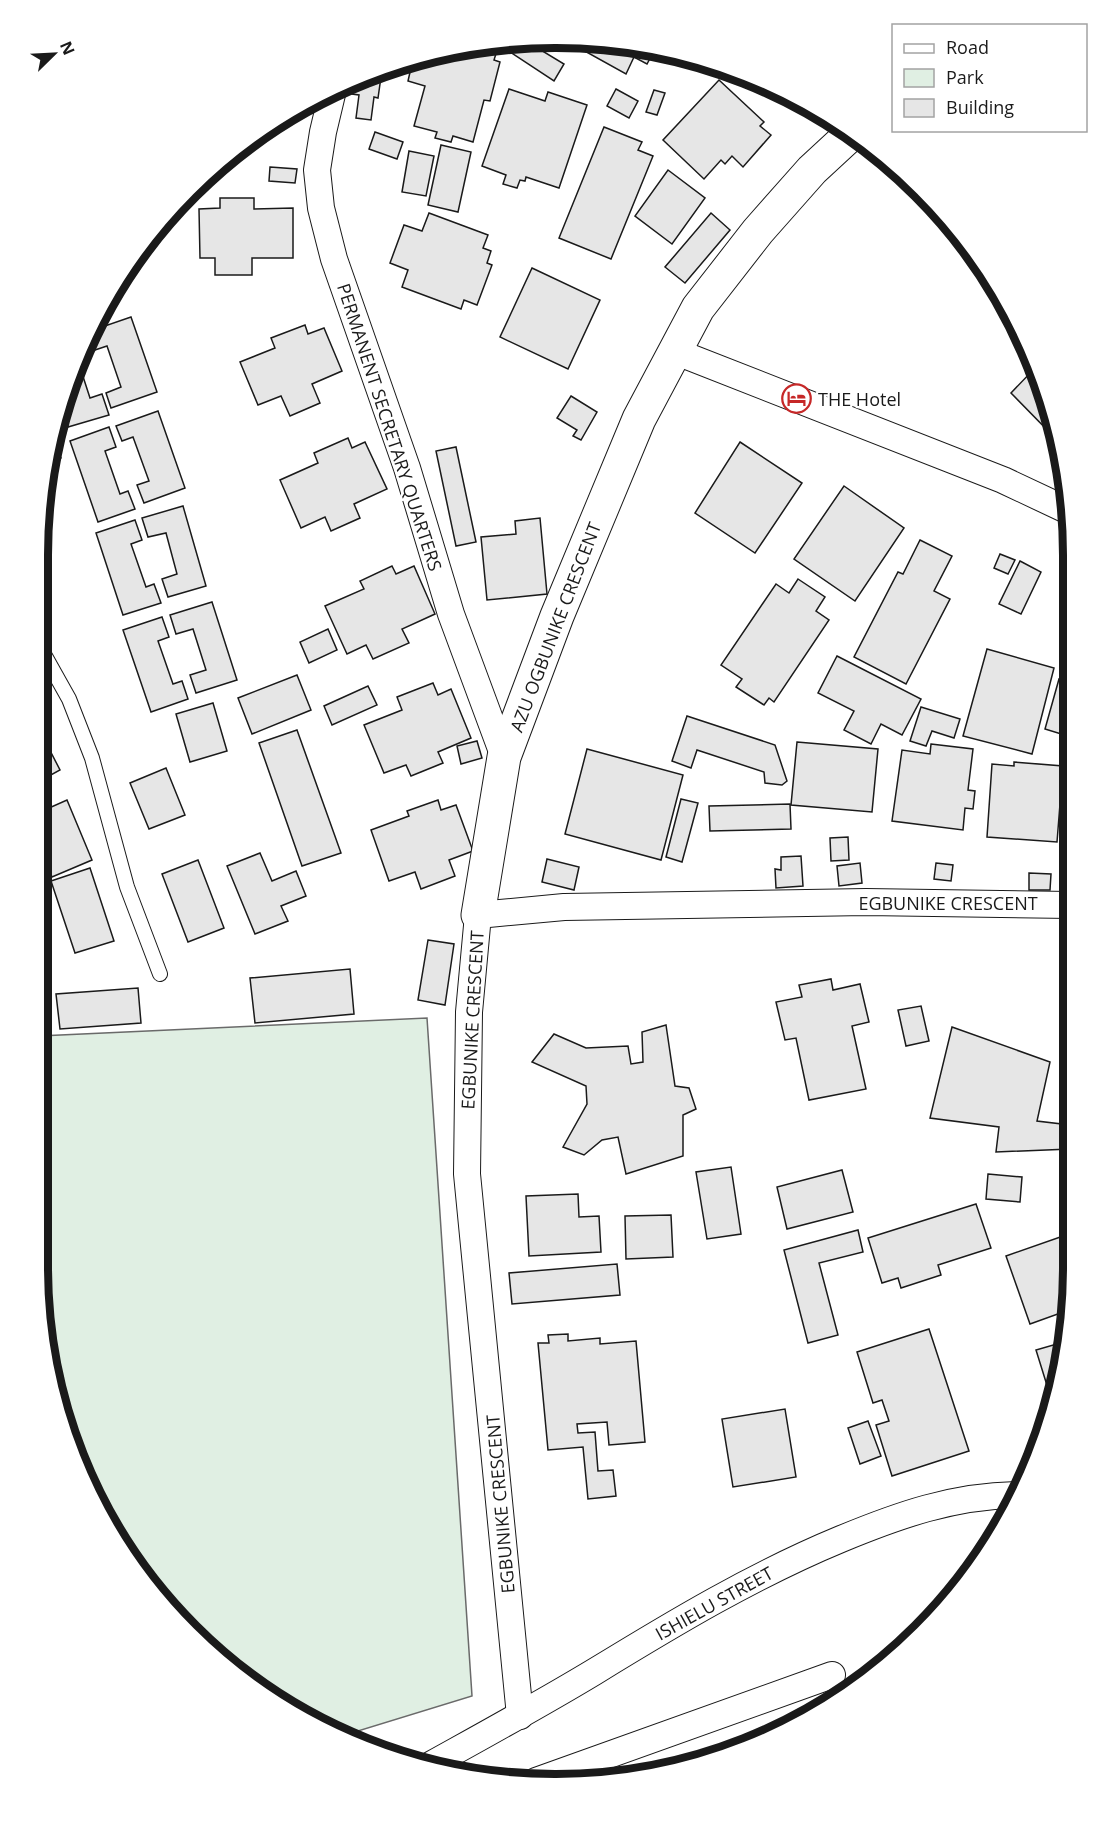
<svg xmlns="http://www.w3.org/2000/svg" width="1111" height="1822" font-family="'Open Sans',sans-serif">
  <rect width="100%" height="100%" fill="#fff"/>
  <polygon fill="#e0efe3" stroke="#6a6a6a" stroke-width="1.5" points="427,1018 472,1696 345,1735 267,1697 144,1582 65,1433 38,1266 39,1036"/>
  <g fill="#e6e6e6" stroke="#1a1a1a" stroke-width="1.5">
    <polygon points="563,39 589,39 655,49 647,64 634,57 626,74"/>
    <polygon points="513,41 526,41 564,64 554,81 507,50"/>
    <polygon points="488,42 499,44 494,60 500,62 490,101 484,100 473,142 453,136 451,142 435,138 437,132 414,126 425,86 408,81 413,59"/>
    <polygon points="367,75 381,77 378,98 374,97 371,120 356,118 359,95 352,94 354,81"/>
    <polygon points="719,80 764,122 760,126 771,135 743,167 732,156 725,164 721,160 704,179 663,140"/>
    <polygon points="509,89 545,101 548,92 587,105 559,188 526,177 525,181 520,180 517,188 503,184 506,175 482,166"/>
    <polygon points="616,89 638,101 629,118 607,106"/>
    <polygon points="654,90 665,93 657,115 646,112"/>
    <polygon points="604,127 642,142 638,150 653,156 611,259 559,238"/>
    <polygon points="375,132 403,142 397,159 369,149"/>
    <polygon points="441,145 471,152 458,212 428,205"/>
    <polygon points="409,151 434,156 426,196 402,192"/>
    <polygon points="270,167 297,169 295,183 269,181"/>
    <polygon points="668,170 705,198 672,244 635,216"/>
    <polygon points="220,198 254,198 254,209 293,208 293,258 252,258 252,275 215,275 215,258 200,258 199,209 220,208"/>
    <polygon points="429,213 488,235 483,248 491,251 487,263 492,265 477,305 464,300 461,309 402,287 408,270 390,263 404,225 422,231"/>
    <polygon points="711,213 730,230 685,283 665,267"/>
    <polygon points="532,268 600,300 568,369 500,337"/>
    <polygon points="131,317 157,392 111,408 106,393 121,387 107,346 92,351 88,338 93,330"/>
    <polygon points="305,325 308,334 324,328 342,371 312,384 320,403 290,416 281,396 258,405 240,362 275,348 271,338"/>
    <polygon points="84,345 87,355 77,358 90,398 102,394 109,415 68,427 63,410 77,358"/>
    <polygon points="1034,369 1056,421 1059,442 1011,393"/>
    <polygon points="571,396 597,412 581,440 573,436 577,430 557,418"/>
    <polygon points="158,411 185,488 144,503 137,485 149,481 133,437 122,441 116,426"/>
    <polygon points="109,427 116,447 105,451 120,494 128,491 135,509 98,522 70,441"/>
    <polygon points="348,438 352,448 365,442 387,489 354,504 360,518 331,531 325,517 301,528 280,480 318,463 314,453"/>
    <polygon points="740,442 802,483 755,553 695,513"/>
    <polygon points="54,443 61,458 48,464"/>
    <polygon points="456,447 476,542 456,546 436,451"/>
    <polygon points="844,486 904,528 855,601 794,559"/>
    <polygon points="183,506 206,586 168,597 162,579 177,574 166,533 148,537 142,518"/>
    <polygon points="540,518 547,594 487,600 481,537 516,534 515,521"/>
    <polygon points="135,520 142,540 131,544 146,587 154,584 161,603 123,615 96,533"/>
    <polygon points="920,540 952,556 934,591 950,599 906,684 854,657 898,572 903,574"/>
    <polygon points="1000,554 1015,560 1008,574 994,568"/>
    <polygon points="1020,561 1041,572 1021,614 999,604"/>
    <polygon points="392,566 396,574 414,566 435,614 402,629 409,643 373,659 366,645 347,654 325,606 364,589 360,581"/>
    <polygon points="798,579 825,597 816,611 829,620 774,702 769,698 764,705 736,687 742,679 721,665 776,584 789,593"/>
    <polygon points="212,602 237,680 196,693 190,675 206,670 193,629 176,634 170,615"/>
    <polygon points="162,617 169,637 158,641 173,684 182,681 188,699 151,712 123,630"/>
    <polygon points="328,629 337,650 309,663 300,642"/>
    <polygon points="987,649 1054,668 1032,754 963,736"/>
    <polygon points="837,656 921,699 902,735 881,724 871,744 844,730 854,711 818,693"/>
    <polygon points="297,675 311,710 252,734 238,698"/>
    <polygon points="1059,679 1072,682 1071,737 1045,729"/>
    <polygon points="433,683 438,695 451,689 471,738 438,752 443,763 411,776 406,765 384,773 364,725 402,710 397,697"/>
    <polygon points="368,686 377,705 332,725 324,706"/>
    <polygon points="213,703 227,751 190,762 176,714"/>
    <polygon points="921,707 960,719 954,738 932,731 926,746 910,741"/>
    <polygon points="687,716 775,745 787,781 782,785 765,783 764,772 697,750 691,768 672,761"/>
    <polygon points="297,730 341,853 302,866 259,743"/>
    <polygon points="41,733 60,770 40,781"/>
    <polygon points="477,741 482,758 461,764 457,746"/>
    <polygon points="797,742 878,749 872,812 791,805"/>
    <polygon points="931,744 973,749 968,790 975,791 973,809 965,808 963,830 892,821 902,750 930,754"/>
    <polygon points="587,749 683,775 661,860 565,834"/>
    <polygon points="1014,762 1063,766 1057,842 987,837 992,764 1014,766"/>
    <polygon points="166,768 185,815 149,829 130,783"/>
    <polygon points="681,799 698,803 682,862 666,857"/>
    <polygon points="67,800 92,860 52,877 40,848 40,812"/>
    <polygon points="438,800 441,810 456,805 473,851 449,860 455,876 421,889 415,872 389,881 371,830 409,816 407,811"/>
    <polygon points="790,804 791,829 710,831 709,806"/>
    <polygon points="848,837 849,860 831,861 830,838"/>
    <polygon points="260,853 272,881 296,871 306,896 281,906 288,921 255,934 227,866"/>
    <polygon points="801,856 803,886 776,888 775,869 781,870 781,857"/>
    <polygon points="547,859 579,867 574,890 542,882"/>
    <polygon points="198,860 224,928 188,942 162,874"/>
    <polygon points="860,863 862,883 839,886 837,866"/>
    <polygon points="936,863 953,865 951,881 934,879"/>
    <polygon points="90,868 114,941 75,953 51,881"/>
    <polygon points="1029,873 1051,874 1050,890 1029,890"/>
    <polygon points="428,940 454,944 445,1005 418,1000"/>
    <polygon points="350,969 354,1014 255,1023 250,978"/>
    <polygon points="831,979 833,990 860,984 869,1022 852,1026 866,1089 809,1100 796,1038 785,1040 776,1002 802,997 799,985"/>
    <polygon points="138,988 141,1023 60,1029 56,994"/>
    <polygon points="921,1006 929,1041 906,1046 898,1010"/>
    <polygon points="666,1025 675,1086 689,1088 696,1109 683,1115 683,1156 626,1174 618,1137 602,1140 584,1155 563,1147 587,1104 586,1086 532,1062 554,1034 586,1048 628,1046 631,1064 643,1062 642,1032"/>
    <polygon points="952,1027 1050,1062 1037,1121 1070,1125 1070,1149 996,1152 999,1127 930,1118"/>
    <polygon points="731,1167 741,1234 707,1239 696,1172"/>
    <polygon points="842,1170 853,1212 787,1229 777,1187"/>
    <polygon points="988,1174 1022,1177 1020,1202 986,1199"/>
    <polygon points="578,1194 579,1217 599,1216 601,1252 529,1256 526,1196"/>
    <polygon points="976,1204 991,1248 938,1265 941,1275 901,1288 898,1278 882,1283 868,1238"/>
    <polygon points="671,1215 673,1257 626,1259 625,1216"/>
    <polygon points="858,1230 863,1252 819,1263 838,1335 808,1343 784,1250"/>
    <polygon points="1066,1235 1069,1247 1069,1310 1030,1324 1006,1256"/>
    <polygon points="617,1264 620,1295 512,1304 509,1273"/>
    <polygon points="929,1329 969,1451 892,1476 876,1425 889,1421 882,1400 873,1403 857,1352"/>
    <polygon points="568,1334 568,1341 600,1338 600,1344 636,1341 645,1442 609,1445 607,1422 577,1424 578,1433 595,1432 598,1471 613,1470 616,1496 588,1499 583,1447 548,1450 538,1343 549,1343 548,1335"/>
    <polygon points="1067,1341 1053,1394 1050,1395 1036,1350"/>
    <polygon points="785,1409 796,1477 733,1487 722,1419"/>
    <polygon points="868,1421 881,1456 860,1464 848,1428"/>
  </g>
  <g fill="none" stroke-linecap="round" stroke-linejoin="round">
    <defs>
      <polyline id="lane" points="41,649 69,699 92,758 127,887 160,974"/>
      <g id="street">
        <polyline points="333,90 323,132 317,170 321,208 334,259 407,468 451,614 504,757"/>
        <polyline points="674,351 1003,480 1071,512"/>
        <polyline points="520,1716 467,1174 469,1012 478,915 564,907 866,902 1071,905"/>
        <path d="M432,1764C486,1734 541,1704 594,1672C674,1623 754,1575 841,1539C899,1515 953,1496 1016,1495"/>
        <polyline points="536,1781 832,1675"/>
      </g>
      <polyline id="secondary" points="478,915 504,757 557,616 639,419 698,308 758,231 812,170 852,133"/>
    </defs>
    <use href="#lane" stroke="#1a1a1a" stroke-width="16"/>
    <use href="#street" stroke="#1a1a1a" stroke-width="28"/>
    <use href="#secondary" stroke="#1a1a1a" stroke-width="35"/>
    <use href="#lane" stroke="#fff" stroke-width="14"/>
    <use href="#street" stroke="#fff" stroke-width="26"/>
    <use href="#secondary" stroke="#fff" stroke-width="33"/>
  </g>
  <defs>
    <symbol id="hotel-ring" viewBox="-11 -11 22 22"><circle r="9.5" fill="#fff" stroke="#c62828" stroke-width="1.5"/><path d="M-6-4.5h1.5V1H6V5H4.5V3h-9V5H-6ZM-4 0a1.8 1.8 0 1 1 3.6 0ZM.5 0V-2.5h3Q6-2.5 6 0Z" fill="#c62828"/></symbol>
  </defs>
  <g fill-rule="evenodd">
    <use href="#hotel-ring" x="780" y="382" width="33" height="33"/>
  </g>
  <g text-anchor="middle" dominant-baseline="central" stroke-width="4.5" stroke-linejoin="round" paint-order="stroke">
    <g font-size="18" fill="#1a1a1a" stroke="#fff" text-anchor="start">
      <text x="818" y="399">THE Hotel</text>
    </g>
    <g font-size="18" fill="#1a1a1a" stroke="#fff">
      <text transform="translate(390 427) rotate(72)">PERMANENT SECRETARY QUARTERS</text>
      <text transform="translate(555 627) rotate(-69)">AZU OGBUNIKE CRESCENT</text>
      <text x="948" y="903">EGBUNIKE CRESCENT</text>
      <text transform="translate(472 1020) rotate(-87)">EGBUNIKE CRESCENT</text>
      <text transform="translate(500 1504) rotate(-95)">EGBUNIKE CRESCENT</text>
      <text transform="translate(714 1603) rotate(-29)">ISHIELU STREET</text>
    </g>
  </g>
  <path d="M0 0H1111V1822H0ZM555 48H556A507 507 0 0 1 1063 555V1267A507 507 0 0 1 556 1774H555A507 507 0 0 1 48 1267V555A507 507 0 0 1 555 48Z" fill="#fff" fill-rule="evenodd"/>
  <path fill="none" stroke="#1a1a1a" stroke-width="8" d="M555 48H556A507 507 0 0 1 1063 555V1267A507 507 0 0 1 556 1774H555A507 507 0 0 1 48 1267V555A507 507 0 0 1 555 48Z"/>
  <rect x="892" y="24" width="195" height="108" fill="#ffffff" stroke="#a3a3a3" stroke-width="1.5"/>
  <rect x="904" y="44" width="30" height="9" fill="#ffffff" stroke="#a3a3a3" stroke-width="1.5"/>
  <text x="946" y="54" font-size="18" fill="#1a1a1a">Road</text>
  <rect x="904" y="69" width="30" height="18" fill="#e0efe3" stroke="#a3a3a3" stroke-width="1.5"/>
  <text x="946" y="84" font-size="18" fill="#1a1a1a">Park</text>
  <rect x="904" y="99" width="30" height="18" fill="#e6e6e6" stroke="#a3a3a3" stroke-width="1.5"/>
  <text x="946" y="114" font-size="18" fill="#1a1a1a">Building</text>
  <g transform="translate(54 54) rotate(66)" stroke="#ffffff" stroke-width="4.5" paint-order="stroke">
  <path d="M0-4.5L10 22L0 15L-10 22Z" fill="#1a1a1a"/>
  <text y="-9" font-size="16" font-weight="bold" text-anchor="middle" fill="#1a1a1a">N</text>
  </g>
</svg>
